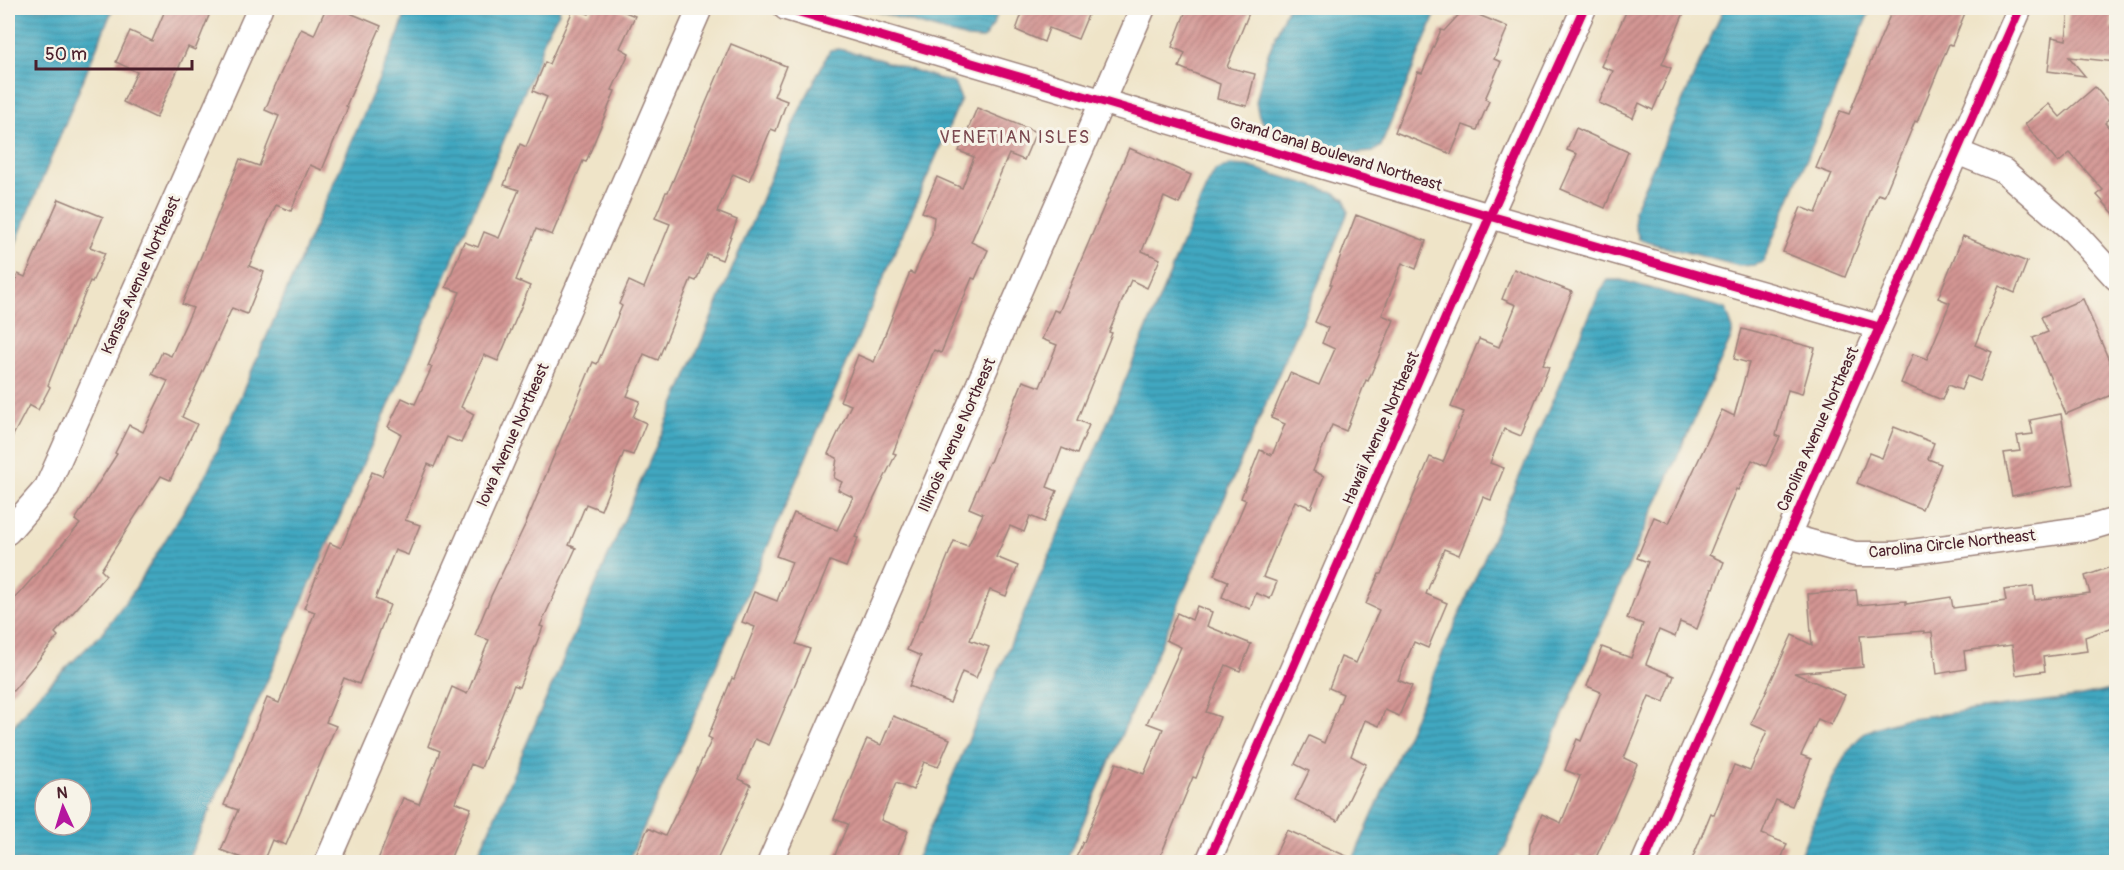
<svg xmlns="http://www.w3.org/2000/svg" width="2124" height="870" font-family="Pangolin,sans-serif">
  <defs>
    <pattern id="water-rules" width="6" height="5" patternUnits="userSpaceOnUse" patternTransform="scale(1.5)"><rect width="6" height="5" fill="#41a8c1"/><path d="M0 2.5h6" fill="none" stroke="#38889d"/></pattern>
    <pattern id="building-hatch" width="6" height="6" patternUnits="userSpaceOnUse" patternTransform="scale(1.5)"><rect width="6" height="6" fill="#d39593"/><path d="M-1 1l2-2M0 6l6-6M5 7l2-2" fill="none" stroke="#ad7978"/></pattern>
  </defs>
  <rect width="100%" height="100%" fill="#f7f3e8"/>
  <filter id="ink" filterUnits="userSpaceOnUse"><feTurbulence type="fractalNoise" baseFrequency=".0167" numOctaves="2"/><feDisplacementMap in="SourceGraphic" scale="12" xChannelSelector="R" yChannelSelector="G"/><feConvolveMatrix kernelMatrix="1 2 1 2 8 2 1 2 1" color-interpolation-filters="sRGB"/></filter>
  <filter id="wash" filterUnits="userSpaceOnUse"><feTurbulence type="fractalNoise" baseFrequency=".008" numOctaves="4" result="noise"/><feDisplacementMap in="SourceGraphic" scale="24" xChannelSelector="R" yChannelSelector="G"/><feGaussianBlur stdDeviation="1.35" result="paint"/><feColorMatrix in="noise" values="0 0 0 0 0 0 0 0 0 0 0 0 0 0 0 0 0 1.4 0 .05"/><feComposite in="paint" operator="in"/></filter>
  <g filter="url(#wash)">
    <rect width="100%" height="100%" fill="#efe4c8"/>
    <g fill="url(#water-rules)" stroke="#466476" stroke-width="1.5" fill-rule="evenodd">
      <polygon points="8,8 113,8 8,262"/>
      <path d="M407,8H560L559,13L545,36L539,57C426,327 305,594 187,862H8V733L36,697L101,634L133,592L207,473L399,33ZM45,789H81V825H45Z"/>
      <polygon points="864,8 1000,8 993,25 983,39 967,38"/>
      <polygon points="1287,8 1438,8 1381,146 1373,152 1357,153 1268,128 1259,117 1256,102 1266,59"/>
      <polygon points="1724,8 1871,8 1763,262 1755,265 1739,266 1650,243 1639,239 1635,226 1634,210"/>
      <polygon points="838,49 865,55 954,83 961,99 685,738 628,862 475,862 697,352 797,115 830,50"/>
      <polygon points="1230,165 1247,166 1333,192 1345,199 1348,212 1332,252 1066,862 915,862 1108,421 1206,187 1215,171"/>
      <polygon points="1608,280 1621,280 1726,309 1733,330 1731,338 1646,526 1499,862 1352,862 1600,291"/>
      <path d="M2116,689V862H1797C1811,831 1838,752 1864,734C1876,726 1890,723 1904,719L2077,697Z"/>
    </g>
    <g id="blocks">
      <g fill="url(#building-hatch)">
        <polygon points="166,8 212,8 195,50 188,47 156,118 123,102 137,72 116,62 130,31 152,41"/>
        <polygon points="326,8 338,8 381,26 346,106 348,107 322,170 310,165 291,211 276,205 249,266 264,272 247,314 232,308 182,417 197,424 170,480 161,476 101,570 106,575 55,633 58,636 8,697 8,606 80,524 75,520 117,454 115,453 129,425 143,432 168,381 152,374 162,352 171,356 193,308 182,304 240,159 259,166 279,116 265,110 278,79 301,29 314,35"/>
        <polygon points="574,8 589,14 593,8 615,8 635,16 620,48 629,53 612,90 615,91 586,162 583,161 552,235 536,229 516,280 530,286 498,361 484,355 461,407 474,414 461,443 447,437 434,467 428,464 405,520 420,525 408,555 395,550 375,599 390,605 359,684 344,678 326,722 336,726 286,845 272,840 263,862 252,862 221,850 238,810 224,805 267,698 279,703 315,612 304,608 330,543 341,548 372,472 382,476 401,434 388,427 402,398 415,404 432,367 428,366 460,292 446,287 464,242 478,247 484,232 499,238 519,190 504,185 520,144 526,147 547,97 533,91 545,62 549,64"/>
        <polygon points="1024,8 1091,8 1078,39 1049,28 1044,42 1016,30"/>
        <polygon points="1187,8 1251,8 1227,67 1255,74 1247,106 1217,99 1220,84 1179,67 1185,53 1172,47"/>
        <polygon points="1628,8 1686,8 1662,64 1671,68 1653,110 1639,103 1633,118 1599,103 1613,71 1601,66"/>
        <polygon points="1893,8 1967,8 1952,45 1949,44 1917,122 1915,121 1884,196 1878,194 1845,277 1783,252 1801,207 1816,213 1832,174 1816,168 1840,111 1849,114"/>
        <polygon points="2069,8 2098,8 2098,9 2113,11 2111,28 2116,28 2116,62 2069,57 2085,76 2048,71 2052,37 2066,40"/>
        <polygon points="1464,9 1508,27 1494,59 1501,62 1485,99 1489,101 1477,130 1463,125 1451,154 1395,132 1418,72 1422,73 1441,30 1444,31"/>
        <polygon points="731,44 786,66 774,96 787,101 776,131 771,129 749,181 733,174 717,212 737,220 722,260 707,254 696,281 691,279 658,360 644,354 627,396 640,401 633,417 646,423 633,455 624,452 601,510 586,504 569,545 576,548 540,626 543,627 519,687 514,685 481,768 471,764 455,802 471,808 449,862 377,862 403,798 419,804 440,751 428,746 452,687 467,694 489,640 475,635 491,596 525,525 593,362 597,364 622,306 619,304 629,281 644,288 670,224 655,218 666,192 668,192"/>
        <polygon points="2095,87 2116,112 2105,123 2116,136 2116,216 2097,195 2103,190 2070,153 2058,163 2025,124 2049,104 2060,117"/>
        <polygon points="977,108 1036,132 1024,160 1009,154 971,242 988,250 975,279 972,278 941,353 934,350 893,453 896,454 855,537 858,538 846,567 830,561 796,644 810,649 769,745 755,739 739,779 751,785 735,822 716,862 633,862 648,828 665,836 712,739 708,737 732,678 734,679 755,627 742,622 754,592 777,601 792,562 776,556 794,513 837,530 853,497 838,490 842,482 834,478 837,458 828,454 851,405 840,401 858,355 874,362 910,272 914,274 932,234 934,217 922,212 937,177 962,188 974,157 959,151"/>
        <polygon points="1576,128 1628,152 1605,208 1561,189 1577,154 1567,150"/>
        <polygon points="1129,148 1191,175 1179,204 1164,197 1142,251 1160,259 1147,288 1131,280 1109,332 1112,333 1077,420 1089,425 1077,454 1062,448 1047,487 1057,491 1044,522 1030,516 1024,532 1010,526 996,557 1018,566 1006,596 990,590 970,640 989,647 976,678 962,672 950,703 909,686 921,656 907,650 920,620 922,620 954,541 968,546 983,514 969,508 989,462 990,462 1023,381 1040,387 1057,345 1042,339 1054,310 1059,312"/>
        <polygon points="59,199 103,217 90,247 105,253 92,282 90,281 48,385 50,387 38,410 29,405 8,445 8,300 18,274 25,277"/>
        <polygon points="1356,215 1426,241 1416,269 1402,263 1382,315 1394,320 1368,381 1366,380 1346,431 1332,425 1313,471 1324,476 1311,508 1295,501 1281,533 1263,577 1277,582 1270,599 1256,593 1250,609 1222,597 1228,581 1214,575 1246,500 1241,498 1260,450 1272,455 1285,424 1271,418 1290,373 1319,385 1335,349 1322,343 1328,328 1315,322 1332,284 1330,284"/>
        <polygon points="1963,236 2027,262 2015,293 1999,286 1975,345 1992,352 1980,381 1967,376 1961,390 1948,385 1942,400 1901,383 1913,354 1927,359 1950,303 1938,298"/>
        <polygon points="1514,269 1572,292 1543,365 1549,367 1521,436 1504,429 1490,463 1504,468 1491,500 1483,497 1459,555 1444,549 1426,594 1447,603 1428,648 1414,642 1398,680 1412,686 1399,716 1385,710 1379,726 1365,720 1351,756 1366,764 1338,821 1295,800 1309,771 1295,764 1309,736 1324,743 1343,694 1329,688 1341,657 1356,663 1379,610 1366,604 1379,574 1381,574 1430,457 1443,462 1464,412 1451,407 1479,339 1499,347 1516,305 1502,299"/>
        <polygon points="2083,299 2116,377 2116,393 2066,414 2033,338 2048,332 2041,317"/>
        <polygon points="1742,329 1815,348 1802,394 1788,390 1776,435 1780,437 1766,466 1752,460 1738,490 1736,489 1709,555 1724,562 1714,588 1712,588 1697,629 1680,622 1675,637 1659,630 1646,664 1674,676 1664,702 1649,696 1624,758 1637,764 1594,862 1577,856 1574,862 1529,862 1530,844 1542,814 1561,823 1580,776 1565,770 1577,739 1581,741 1601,692 1587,686 1602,647 1631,658 1643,624 1627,618 1648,562 1637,558 1654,517 1669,523 1722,410 1734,416 1749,363 1734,359"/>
        <polygon points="2061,414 2074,484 2012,496 2004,453 2020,451 2017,436 2033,434 2030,420"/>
        <polygon points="1894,427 1934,443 1928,459 1941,464 1922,509 1857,483 1869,453 1882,458"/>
        <polygon points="2116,565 2116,626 2085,637 2087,651 2043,657 2045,671 2016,675 2012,645 1964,651 1966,669 1937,674 1932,632 1924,633 1924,631 1860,636 1863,667 1794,673 1845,695 1831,725 1818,719 1801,755 1811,759 1792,806 1776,800 1762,834 1787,844 1780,862 1691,862 1711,813 1714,815 1734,765 1750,771 1767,731 1751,724 1792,635 1812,645 1808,594 1856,590 1858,605 1906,601 1906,604 1951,597 1953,608 2006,601 2004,590 2033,586 2035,600 2090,593 2085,576"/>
        <polygon points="1197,606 1212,612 1207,626 1251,644 1240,671 1226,665 1206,712 1220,717 1196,778 1193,777 1158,862 1074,862 1083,842 1084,842 1116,763 1144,774 1163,729 1147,723 1181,647 1166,640 1177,613 1192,620"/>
        <polygon points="893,716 950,739 938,767 924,762 913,790 896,783 881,820 908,831 895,862 832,862 848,824 834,819 846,789 867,739 881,745"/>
        <polygon points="1287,830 1360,862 1272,862"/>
      </g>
    </g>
  </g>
  <g filter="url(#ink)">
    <use href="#blocks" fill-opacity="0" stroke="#9c827a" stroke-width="1.5"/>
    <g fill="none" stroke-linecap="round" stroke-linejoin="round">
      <defs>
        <g id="minor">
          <polyline points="786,8 1490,216 1879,327"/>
          <polyline points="1957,152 2004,171 2073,231 2116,278"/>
          <polyline points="8,532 47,487 260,8"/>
          <polyline points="1788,536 1855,554 1896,554 2089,528 2116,520"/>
          <polyline points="327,862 700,8"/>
          <polyline points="770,862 1143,8"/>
          <polyline points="1208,862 1490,216 1584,8"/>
          <polyline points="1644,862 2020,8"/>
        </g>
      </defs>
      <use href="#minor" stroke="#9c827a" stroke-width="27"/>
      <use href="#minor" stroke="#fff" stroke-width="24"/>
      <defs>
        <g id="cycleway">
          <polyline points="786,8 1490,216 1879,327"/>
          <polyline points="1208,862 1490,216 1584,8"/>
          <polyline points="1644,862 2020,8"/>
        </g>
      </defs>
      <use href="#cycleway" stroke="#f7f3e8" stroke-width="13"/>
      <use href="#cycleway" stroke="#d6006c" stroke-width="9"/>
    </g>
  </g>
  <g text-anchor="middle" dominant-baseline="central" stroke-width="6" stroke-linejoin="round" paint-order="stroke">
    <g font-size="16" fill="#4a1f2b" stroke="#f7f3e8">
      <text transform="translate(1336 154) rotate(17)">Grand Canal Boulevard Northeast</text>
      <text transform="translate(141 275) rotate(-66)">Kansas Avenue Northeast</text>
      <text transform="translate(1381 428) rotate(-66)">Hawaii Avenue Northeast</text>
      <text transform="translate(1818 429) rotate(-66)">Carolina Avenue Northeast</text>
      <text transform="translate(513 435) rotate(-66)">Iowa Avenue Northeast</text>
      <text transform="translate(957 435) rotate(-66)">Illinois Avenue Northeast</text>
      <text transform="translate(1952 544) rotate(-6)">Carolina Circle Northeast</text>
    </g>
    <g font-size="18" letter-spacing="1.5" fill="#7a484f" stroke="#f7f3e8">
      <text x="1015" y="137">VENETIAN ISLES</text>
    </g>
  </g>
  <rect width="2124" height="870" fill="none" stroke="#f7f3e8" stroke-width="30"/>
  <g transform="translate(63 807) rotate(356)"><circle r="28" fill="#f7f3e8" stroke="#b29e9c" stroke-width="1.5"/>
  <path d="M0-4.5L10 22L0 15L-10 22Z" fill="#b5179e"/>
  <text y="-9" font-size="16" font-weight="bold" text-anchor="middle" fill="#4a1f2b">N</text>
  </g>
  <path d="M36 60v9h156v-9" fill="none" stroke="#4a1f2b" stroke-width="3"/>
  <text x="45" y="60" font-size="18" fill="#4a1f2b" stroke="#f7f3e8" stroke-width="4.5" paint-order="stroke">50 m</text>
</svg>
